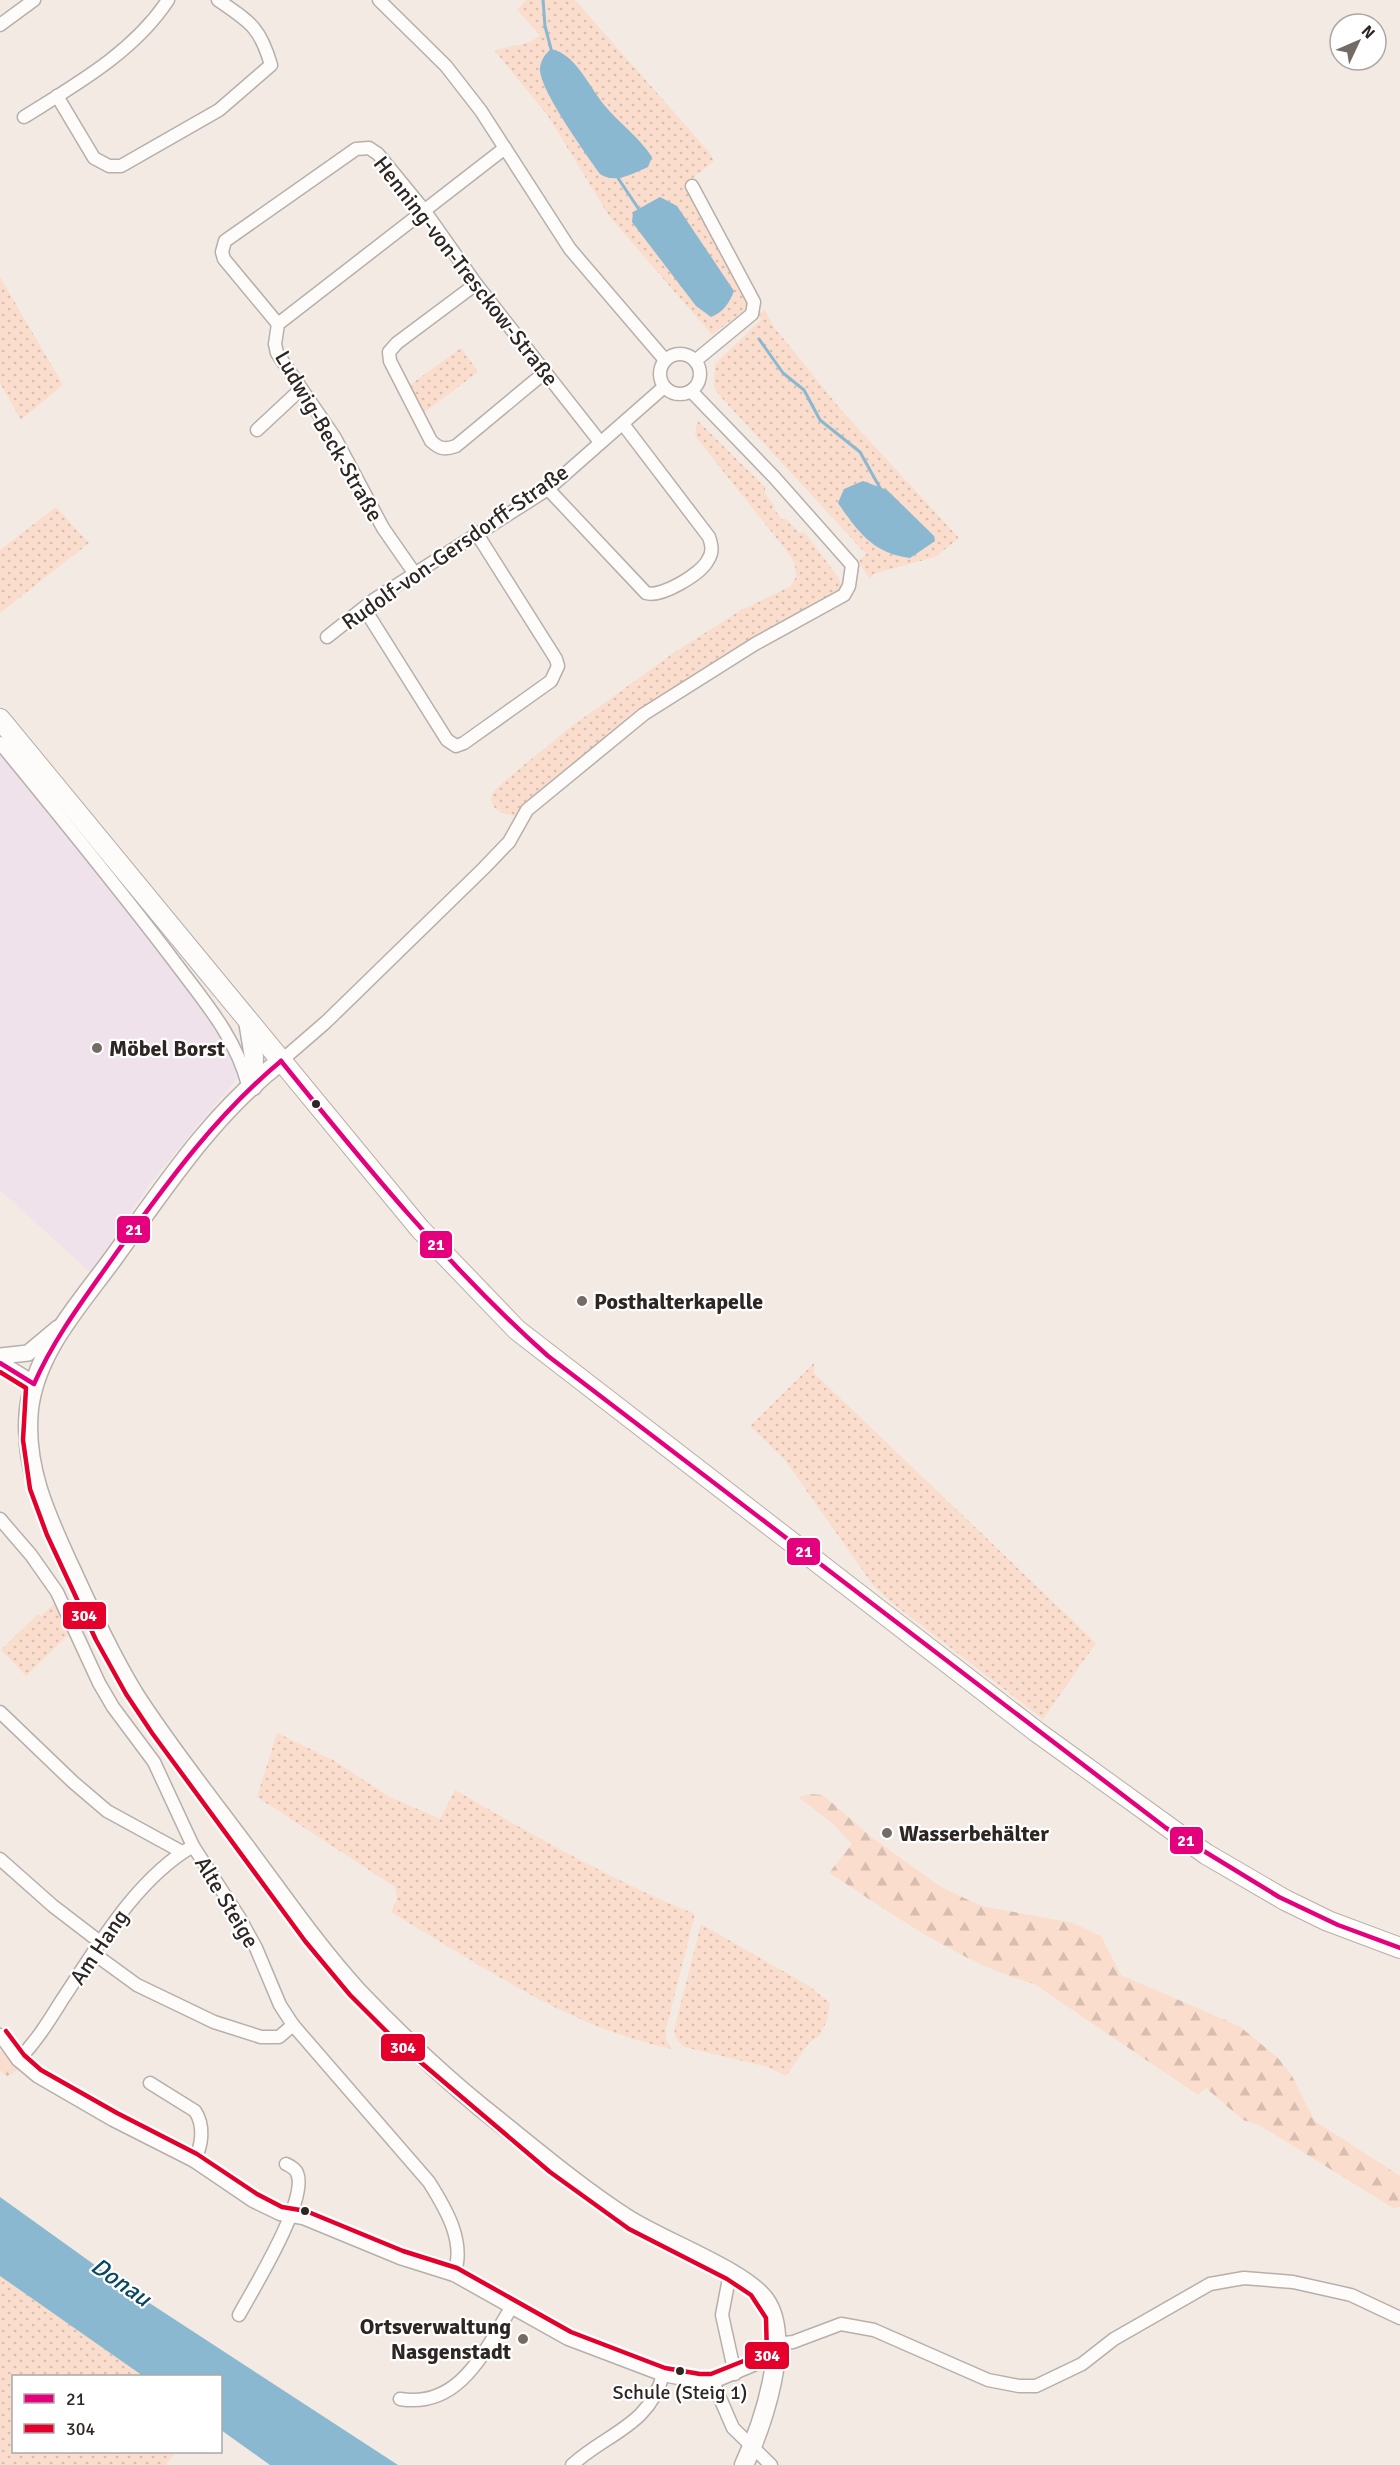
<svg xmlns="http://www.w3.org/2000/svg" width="1400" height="2465" font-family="Signika,sans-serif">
  <defs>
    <pattern id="grass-dots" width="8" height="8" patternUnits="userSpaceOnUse" patternTransform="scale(1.5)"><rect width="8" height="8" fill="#faddcd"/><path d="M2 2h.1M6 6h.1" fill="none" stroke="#d7beb0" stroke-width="1.8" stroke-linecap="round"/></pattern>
    <pattern id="forest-firs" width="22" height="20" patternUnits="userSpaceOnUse" patternTransform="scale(1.5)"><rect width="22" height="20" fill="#faddcd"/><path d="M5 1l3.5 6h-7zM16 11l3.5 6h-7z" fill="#d7beb0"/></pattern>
  </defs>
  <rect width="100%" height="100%" fill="#f4eae4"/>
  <polygon fill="#efe2ea" points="0,743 153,934 244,1070 154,1178 90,1272 0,1190"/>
  <g fill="url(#grass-dots)">
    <path d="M526,0H575L709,152L714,161L684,185L747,297V308L712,335L609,216L548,116L495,51C511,44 526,48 540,35L517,10Z"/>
    <polygon points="0,277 63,385 21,420 0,383"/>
    <polygon points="765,310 774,327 842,411 959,538 935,557 873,574 870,579 858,562 866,554 719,395 714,387 715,364 762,319 758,314"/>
    <polygon points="461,348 478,372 421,415 406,388"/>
    <path d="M697,420L765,487V493L774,505L772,507L783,520L786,519L799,532L805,533L838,577L841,584L839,593L660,698L517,816C506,816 485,809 493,793C496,788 503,783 507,779L568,729L675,652L741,610L791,586L796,577L795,565L789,554L695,436Z"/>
    <polygon points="56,507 89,543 0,613 0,550"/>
    <polygon points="814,1363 814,1373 1096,1643 1043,1719 891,1602 873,1585 785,1460 750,1426"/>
    <polygon points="56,1602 70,1633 26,1676 1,1650 38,1614 41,1616"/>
    <path d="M277,1733L333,1760L390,1797L440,1819L455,1790C533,1835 611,1880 695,1914L666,2029V2039L672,2049C569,2028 479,1964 391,1912L397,1899L395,1887L257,1797Z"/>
    <path d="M701,1924L809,1986L830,2003L827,2020L820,2035L809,2043L786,2076L768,2067L684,2047C677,2040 673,2036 675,2026Z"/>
    <polygon points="0,2276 143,2376 14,2376 14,2452 176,2452 166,2465 0,2465"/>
  </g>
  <g fill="url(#forest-firs)">
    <path d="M811,1794L823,1795L870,1836L941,1887L981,1906L1073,1923L1101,1936L1121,1975L1239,2026L1277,2057L1291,2074L1315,2121L1400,2176V2207L1393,2208L1259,2125L1243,2120L1206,2088L1198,2095L1034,1984C958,1962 895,1915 829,1873L852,1844L832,1823L798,1797Z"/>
    <polygon points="0,2051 6,2052 20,2069 7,2076 0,2071"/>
  </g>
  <g fill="#89b8d0">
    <path d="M551,49C576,54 589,87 605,106C620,124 639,137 652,157L648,167C631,174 616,184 600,174C587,155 538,88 540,68C541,60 545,54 551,49Z"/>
    <path d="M660,197L677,206L734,291C729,304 723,312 711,317L696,306L632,222L633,212Z"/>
    <path d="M863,481L887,490L934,536L935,541L910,558C874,554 858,532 838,503L844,489Z"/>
    <polygon points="0,2197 131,2291 398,2465 270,2465 221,2430 220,2376 143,2376 0,2276"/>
  </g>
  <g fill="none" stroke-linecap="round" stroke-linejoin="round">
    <g stroke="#89b8d0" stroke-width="3">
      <polyline points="543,0 545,26 551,49"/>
      <polyline points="618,178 638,208"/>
      <polyline points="759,339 783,373 804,390 820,420 860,452 880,488"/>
    </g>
    <defs>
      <g id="minor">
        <polyline points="379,0 446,66 481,111 570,249 665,360"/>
        <polyline points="0,25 34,0"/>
        <path d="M57,96L94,158L109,166H121L219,110L271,65C260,27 250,22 218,0"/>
        <path d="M24,117C75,85 134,52 168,0"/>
        <polyline points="692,186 754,302 752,314 695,361"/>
        <path d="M476,284L397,343L389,352L390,361L431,441C440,449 444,450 456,446L544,373"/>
        <polyline points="278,324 224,259 222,252 225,241 356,149 369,148 378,154 424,210 476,284 600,442"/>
        <circle cx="680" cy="374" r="20"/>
        <polyline points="257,430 301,389"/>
        <path d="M548,489L646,593C661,598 701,574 708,560C713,552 712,546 709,537L623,424"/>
        <polyline points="415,574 383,528 335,438 277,353 275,344 278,324 505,148"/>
        <polyline points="364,608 447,740 456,746 464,743 551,681 558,666 556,659 477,534"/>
        <polyline points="327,637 375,599 548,489 664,387"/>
        <path d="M0,743C59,815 118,887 174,961C203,1000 236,1037 248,1085"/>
        <polyline points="281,1061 326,1022 484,868 509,842 527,810 644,714 755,644 844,595 849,586 852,565 774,477 691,391"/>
        <path d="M0,1519L31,1555L57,1592L99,1683L113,1707L154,1762L193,1846L239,1917L256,1948L280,2005L293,2025L429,2182C446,2209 466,2242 454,2275"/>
        <polyline points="0,1712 73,1782 107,1811 182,1852"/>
        <polyline points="0,1859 53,1906 100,1942"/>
        <polyline points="93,1953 137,1985 214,2022 261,2037 279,2037 293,2025"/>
        <polyline points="0,2035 18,2060 37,2076 113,2120 194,2161 253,2201 280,2214 303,2218 400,2258 454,2275 568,2339 663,2375 699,2382 713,2382 758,2363 774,2363"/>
        <path d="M18,2060C36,2042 49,2021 62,2000C98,1946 136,1879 193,1846"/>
        <path d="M150,2083L195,2111C205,2126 202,2146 194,2161"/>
        <polyline points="730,2273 722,2315 735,2374"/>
        <path d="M239,2315C253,2289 309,2199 297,2173C295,2168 290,2166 286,2164"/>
        <polyline points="776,2344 793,2342 841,2324 874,2330 988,2380 1019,2386 1036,2386 1082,2364 1114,2339 1210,2284 1244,2278 1293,2282 1351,2295 1400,2318"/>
        <polyline points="713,2382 733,2428 771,2465"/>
        <path d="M400,2399C460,2409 485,2350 511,2308"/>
        <path d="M572,2465C607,2433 649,2426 663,2375"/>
      </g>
      <g id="tertiary">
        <polyline points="0,1356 28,1353 58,1328"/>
        <polyline points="0,1363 34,1384"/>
      </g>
      <g id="secondary">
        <polyline points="248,1021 254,1057 253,1086"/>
        <path d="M281,1061C213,1113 166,1185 117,1253C83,1301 36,1349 29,1409C23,1466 46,1515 69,1565C89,1608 109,1653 134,1694C168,1747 208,1797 246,1848C282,1896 316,1946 357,1991C396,2032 438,2072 482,2108C529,2145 575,2185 626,2218C661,2241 744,2271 765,2300C793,2339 762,2426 744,2465"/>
      </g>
      <polyline id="primary" points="0,719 420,1229 517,1330 1037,1732 1206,1854 1285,1900 1328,1921 1400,1948"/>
    </defs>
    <use href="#minor" stroke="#b6afaa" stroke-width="15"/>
    <use href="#tertiary" stroke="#b6afaa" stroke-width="18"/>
    <use href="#secondary" stroke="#b6afaa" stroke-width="21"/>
    <use href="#primary" stroke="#b6afaa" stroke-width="22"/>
    <use href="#minor" stroke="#fdfcfb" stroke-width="12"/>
    <use href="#tertiary" stroke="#fdfcfb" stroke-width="15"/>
    <use href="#secondary" stroke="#fdfcfb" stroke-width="18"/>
    <use href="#primary" stroke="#fdfcfb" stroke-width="20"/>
    <defs>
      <g id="bus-1">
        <path d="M281,1061C365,1165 448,1267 548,1356L1166,1828L1279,1897L1338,1925L1400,1948"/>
        <path d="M0,1363L34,1384C55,1336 87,1295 117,1252C167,1183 215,1116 281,1061"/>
      </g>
      <polyline id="bus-2" points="0,1372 26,1388 23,1440 30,1489 47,1535 96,1640 126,1694 152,1733 305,1941 350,1995 398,2043 550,2172 629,2229 727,2279 751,2295 766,2318 767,2356 756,2356 711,2374 700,2374 665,2368 571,2332 457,2268 403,2251 306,2211 282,2207 257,2194 197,2154 117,2113 41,2070 24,2055 6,2031"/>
    </defs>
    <use href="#bus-1" stroke="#fff" stroke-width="9"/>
    <use href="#bus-2" stroke="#fff" stroke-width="9"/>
    <use href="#bus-1" stroke="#e5007d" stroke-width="4.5"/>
    <use href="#bus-2" stroke="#e4002b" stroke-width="4.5"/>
  </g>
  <g fill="#736b66" stroke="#fff" stroke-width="2">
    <circle cx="97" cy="1048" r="6"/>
    <circle cx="582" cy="1301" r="6"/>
    <circle cx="887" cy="1833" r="6"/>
    <circle cx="523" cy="2339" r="6"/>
  </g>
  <g fill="#2d2622" stroke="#fff" stroke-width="2">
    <circle cx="316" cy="1104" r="5"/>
    <circle cx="305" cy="2211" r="5"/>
    <circle cx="680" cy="2371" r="5"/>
  </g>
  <g text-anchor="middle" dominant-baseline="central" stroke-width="4.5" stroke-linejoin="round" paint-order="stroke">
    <g font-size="20" fill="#2d2622" stroke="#fff">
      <text x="680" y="2392">Schule (Steig 1)</text>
    </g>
    <g font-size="22" fill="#2d2622" stroke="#fff">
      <text transform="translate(466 271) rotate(52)">Henning-von-Tresckow-Straße</text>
      <text transform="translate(329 436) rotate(60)">Ludwig-Beck-Straße</text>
      <text transform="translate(455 547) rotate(-35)">Rudolf-von-Gersdorff-Straße</text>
      <text transform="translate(227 1902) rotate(59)">Alte Steige</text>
      <text transform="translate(99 1947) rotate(-56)">Am Hang</text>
    </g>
    <g font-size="22" font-weight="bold" fill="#2d2622" stroke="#fff" text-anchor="start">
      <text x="109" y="1048">Möbel Borst</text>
      <text x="594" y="1301">Posthalterkapelle</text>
      <text x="899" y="1833">Wasserbehälter</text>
      <text x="511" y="2326" text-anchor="end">Ortsverwaltung<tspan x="511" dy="25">Nasgenstadt</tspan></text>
    </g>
    <g font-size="24" font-style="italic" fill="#094861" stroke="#fff">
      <text transform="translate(121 2282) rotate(35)">Donau</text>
    </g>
  </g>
  <g stroke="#fff" stroke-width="2">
    <rect x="116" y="1215" width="35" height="29" rx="6" fill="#e5007d"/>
    <rect x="419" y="1230" width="34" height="29" rx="6" fill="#e5007d"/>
    <rect x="786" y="1537" width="35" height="29" rx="6" fill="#e5007d"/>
    <rect x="62" y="1601" width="45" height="29" rx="6" fill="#e4002b"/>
    <rect x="1169" y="1826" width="35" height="29" rx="6" fill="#e5007d"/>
    <rect x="380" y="2033" width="46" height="29" rx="6" fill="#e4002b"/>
    <rect x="744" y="2341" width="46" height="29" rx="6" fill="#e4002b"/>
  </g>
  <g font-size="16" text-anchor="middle" font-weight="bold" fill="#fff">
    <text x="134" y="1235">21</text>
    <text x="436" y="1250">21</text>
    <text x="804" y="1557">21</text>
    <text x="84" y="1621">304</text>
    <text x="1186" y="1846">21</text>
    <text x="403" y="2053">304</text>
    <text x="767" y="2361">304</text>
  </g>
  <rect x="12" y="2375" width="210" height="78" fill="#ffffff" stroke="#aba8a7" stroke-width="1.5"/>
  <rect x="24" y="2394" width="30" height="9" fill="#e5007d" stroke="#aba8a7" stroke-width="1.5"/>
  <text x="66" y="2405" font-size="18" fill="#2d2622">21</text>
  <rect x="24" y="2424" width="30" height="9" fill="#e4002b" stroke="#aba8a7" stroke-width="1.5"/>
  <text x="66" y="2435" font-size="18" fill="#2d2622">304</text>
  <g transform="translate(1358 42) rotate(46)"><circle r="28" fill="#ffffff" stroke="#aba8a7" stroke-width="1.5"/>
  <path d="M0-4.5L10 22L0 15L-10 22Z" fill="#736b66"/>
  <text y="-9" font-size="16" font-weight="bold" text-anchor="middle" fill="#2d2622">N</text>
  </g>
</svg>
